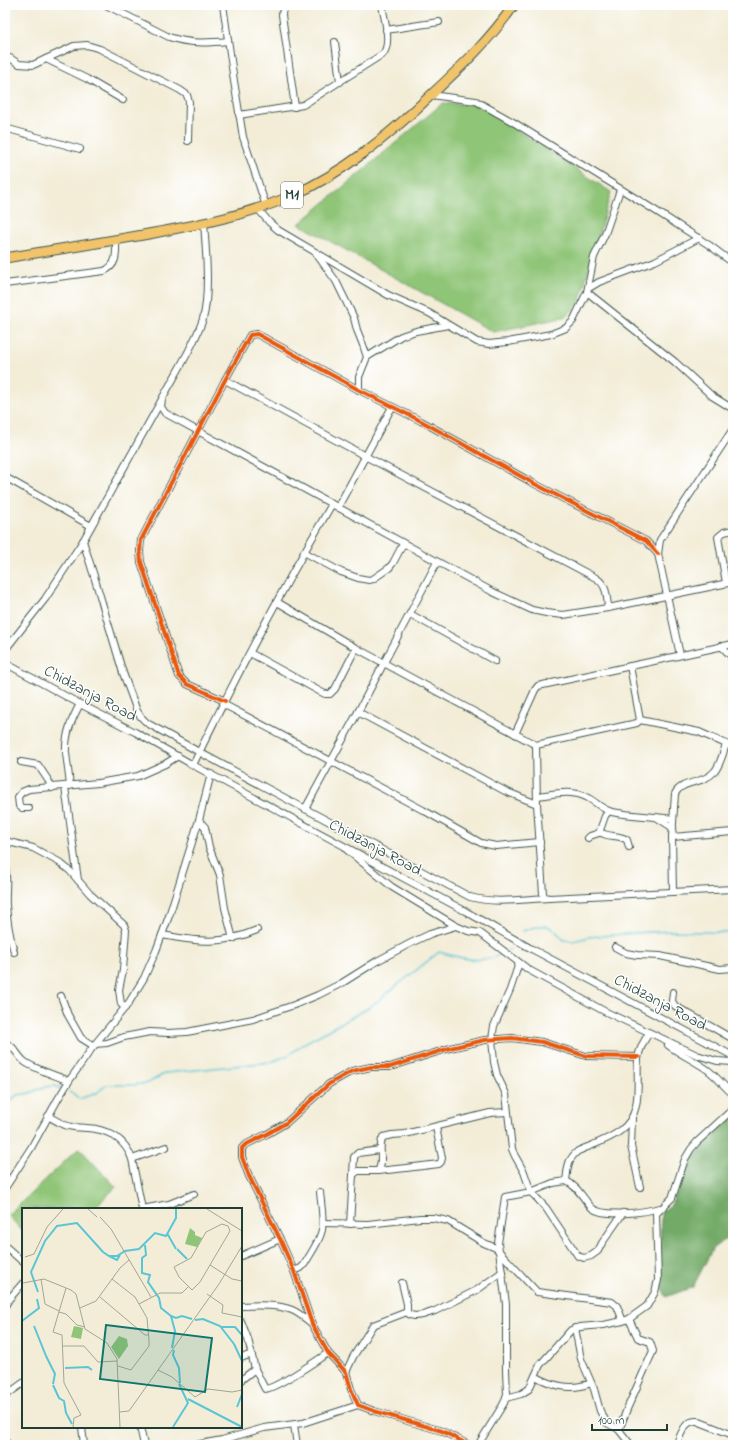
<svg xmlns="http://www.w3.org/2000/svg" width="738" height="1450" font-family="'Indie Flower',sans-serif">
  <rect width="100%" height="100%" fill="#fff"/>
  <filter id="ink" filterUnits="userSpaceOnUse"><feTurbulence type="fractalNoise" baseFrequency=".025" numOctaves="2"/><feDisplacementMap in="SourceGraphic" scale="8" xChannelSelector="R" yChannelSelector="G"/><feConvolveMatrix kernelMatrix="1 2 1 2 8 2 1 2 1" color-interpolation-filters="sRGB"/></filter>
  <filter id="wash" filterUnits="userSpaceOnUse"><feTurbulence type="fractalNoise" baseFrequency=".012" numOctaves="4" result="noise"/><feDisplacementMap in="SourceGraphic" scale="16" xChannelSelector="R" yChannelSelector="G"/><feGaussianBlur stdDeviation="0.9" result="paint"/><feColorMatrix in="noise" values="0 0 0 0 0 0 0 0 0 0 0 0 0 0 0 0 0 1.4 0 .05"/><feComposite in="paint" operator="in"/></filter>
  <g filter="url(#wash)">
    <rect width="100%" height="100%" fill="#f3edd8"/>
    <g fill="#8fc577" stroke="#578156">
      <polygon points="443,103 479,105 611,192 579,303 566,317 493,332 299,224"/>
      <polygon points="79,1148 116,1187 93,1209 23,1209 23,1232 8,1215"/>
    </g>
    <polygon fill="#73aa68" stroke="#49744e" points="733,1112 733,1234 713,1248 693,1287 666,1297 660,1283 661,1212 671,1205 689,1162"/>
    <g fill="none" stroke-linecap="round" stroke-linejoin="round">
      <g stroke="#5ac5d5" stroke-width="1.5">
        <path d="M523,931C544,924 548,921 564,940L574,941L589,937L648,932L674,931L733,933"/>
        <polyline points="507,951 510,949"/>
        <path d="M69,1092L74,1094L79,1099L97,1093L105,1085H133L148,1083L166,1073L271,1062L289,1055L303,1044L370,1007L439,952C459,958 485,965 503,953"/>
        <polyline points="5,1106 17,1095 30,1093 43,1087 55,1086 62,1089"/>
      </g>
    </g>
  </g>
  <g filter="url(#ink)">
    <g fill="none" stroke-linecap="round" stroke-linejoin="round">
      <defs>
        <g id="minor">
          <path d="M106,5L169,37C189,44 207,43 228,41"/>
          <polyline points="223,5 234,81 243,137 266,206"/>
          <path d="M290,5C285,7 282,9 282,15L295,107"/>
          <polyline points="386,30 439,22"/>
          <polyline points="335,42 340,82"/>
          <polyline points="5,59 10,58 19,64 33,65 74,46 87,45 100,49 180,90 187,95 189,102 188,141"/>
          <polyline points="46,59 87,79 123,100"/>
          <polyline points="431,95 476,101 513,122 656,211 709,245 733,263"/>
          <path d="M239,115L303,105L383,54C392,43 384,18 382,5"/>
          <polyline points="5,128 80,149"/>
          <polyline points="258,209 269,222 278,230 388,295 429,313 477,342 489,344 508,342 551,334 566,328 573,321 587,292 594,257 605,234 620,190"/>
          <path d="M204,223C206,250 210,294 203,319C195,344 175,375 162,399L161,407L165,413L493,592L532,610L546,613L563,615L608,608L733,582"/>
          <polyline points="317,255 336,281 354,318 357,330 363,345 367,357 359,377 359,390"/>
          <path d="M5,284L104,271C118,265 116,253 116,240"/>
          <polyline points="589,288 599,282 655,261 699,238"/>
          <polyline points="587,292 675,362 712,396 733,409"/>
          <polyline points="732,316 733,315"/>
          <polyline points="367,357 401,336 416,331 448,325"/>
          <path d="M225,380L365,456L596,578C607,585 607,596 608,608"/>
          <polyline points="5,477 91,526"/>
          <polyline points="338,507 392,407"/>
          <path d="M83,541L94,576L123,673L137,711L141,717L147,723L199,752L470,897C495,904 523,899 549,898"/>
          <polyline points="304,552 341,572 358,578 369,580 373,579 389,568 393,563 403,544"/>
          <polyline points="726,583 718,537 724,532 733,530"/>
          <polyline points="277,602 356,648 536,745 637,723 640,720 630,666"/>
          <polyline points="410,614 495,661"/>
          <polyline points="721,646 733,658"/>
          <polyline points="5,650 45,599 83,541 161,401"/>
          <polyline points="250,653 319,691 325,694 330,694 335,689 356,648"/>
          <polyline points="680,655 658,554 660,540 733,429"/>
          <polyline points="5,663 80,704 135,732 193,765 465,911 530,948 733,1056"/>
          <polyline points="225,701 187,684 179,676 141,562 140,551 141,540 225,380 250,335 257,334 359,390 421,421 533,483 646,541 658,554"/>
          <polyline points="223,704 423,810 481,843 496,846 540,842"/>
          <polyline points="358,712 505,791 537,804"/>
          <polyline points="640,720 699,732 733,747"/>
          <polyline points="515,734 535,690 538,686 733,644"/>
          <polyline points="536,745 537,804 543,894 545,897 549,898 733,889"/>
          <polyline points="21,762 38,765 48,780 52,788"/>
          <path d="M193,765C236,676 282,589 332,504"/>
          <path d="M70,786C69,775 67,763 66,752C65,734 72,719 80,704"/>
          <polyline points="65,787 78,880"/>
          <path d="M537,796C555,794 572,789 588,798C596,802 603,810 612,812C632,816 653,816 673,819"/>
          <polyline points="29,808 22,808 19,806 18,797 22,792 29,789 98,783 138,776 165,764 178,756"/>
          <polyline points="305,809 358,712 437,562"/>
          <polyline points="656,817 673,828"/>
          <polyline points="199,820 205,827 209,847 220,875 225,908 233,939"/>
          <path d="M600,832C608,838 619,834 627,840L629,847"/>
          <polyline points="672,837 733,832"/>
          <polyline points="588,838 590,836 599,833 605,816 609,811"/>
          <polyline points="5,841 33,848 59,862 70,871 90,894 124,925 126,930 123,970 119,990 121,1004 125,1008"/>
          <polyline points="347,850 392,887 456,926 468,931 480,933 529,970 604,1011 697,1055 717,1061 733,1062"/>
          <path d="M5,867C8,880 5,892 6,905C7,921 10,937 14,952"/>
          <path d="M673,891L672,837L675,794C681,780 703,785 715,771C721,763 723,753 726,744"/>
          <path d="M162,935C199,942 222,945 257,930"/>
          <polyline points="615,947 626,953 637,955 660,956 720,969 733,968"/>
          <polyline points="519,963 510,990 494,1026 492,1039 494,1062 497,1075 506,1094 512,1149 515,1156 524,1172 531,1192 546,1208 578,1256 584,1258 591,1256 598,1251 602,1243 623,1213"/>
          <polyline points="673,992 672,1001 675,1006 733,1039"/>
          <polyline points="61,996 68,1015 81,1038 94,1046"/>
          <path d="M5,1043C15,1046 17,1056 25,1062C35,1069 57,1076 69,1081"/>
          <polyline points="95,1044 107,1043 124,1037 150,1032 168,1033 187,1032 253,1019 294,1005 318,995 342,983 377,961 411,943 430,934 456,926"/>
          <path d="M668,1045C680,1054 693,1060 705,1068C716,1075 723,1086 733,1094"/>
          <path d="M48,1116C55,1120 61,1124 68,1126C74,1128 81,1127 87,1128C108,1129 125,1139 132,1159L142,1209"/>
          <polyline points="632,1119 631,1146 640,1187"/>
          <polyline points="132,1159 166,1147"/>
          <polyline points="378,1171 406,1168 439,1164 441,1162 442,1158 436,1127"/>
          <polyline points="353,1175 354,1157 358,1153 380,1150"/>
          <path d="M566,1181C568,1167 567,1160 578,1151C592,1145 608,1140 620,1131C644,1114 636,1083 638,1059C639,1049 644,1041 649,1033"/>
          <polyline points="5,1188 31,1148 58,1099 69,1081 95,1044 128,1004 144,978 156,951 169,916 199,820 211,774"/>
          <polyline points="142,1209 169,1204 194,1194"/>
          <polyline points="323,1223 368,1224 420,1218 433,1218 448,1221 484,1243 496,1248 537,1292 612,1302 617,1306 623,1321"/>
          <path d="M350,1224L353,1175L358,1171H378C385,1161 377,1148 383,1137L392,1135L405,1134L490,1113L507,1112"/>
          <polyline points="5,1246 23,1262"/>
          <polyline points="241,1256 280,1239"/>
          <path d="M294,1271L301,1268L304,1265C310,1254 319,1243 322,1230C324,1218 321,1204 320,1192"/>
          <polyline points="402,1283 407,1304 407,1312 410,1315 415,1316 423,1315 435,1311 477,1290 502,1272"/>
          <polyline points="5,1306 9,1299 23,1283"/>
          <path d="M241,1306C257,1305 278,1304 292,1310C299,1313 305,1318 311,1323"/>
          <polyline points="629,1319 638,1338 650,1342 653,1351 627,1409 619,1430 631,1445"/>
          <path d="M241,1321L248,1339L255,1369L265,1389C277,1388 316,1361 328,1353"/>
          <polyline points="575,1328 581,1359 594,1389 600,1411 607,1423 620,1430"/>
          <polyline points="241,1358 252,1354"/>
          <polyline points="346,1372 353,1357 373,1325 407,1312"/>
          <path d="M535,1376C553,1386 571,1391 591,1383"/>
          <polyline points="241,1380 255,1369"/>
          <polyline points="5,1396 23,1383"/>
          <polyline points="506,1398 521,1394 529,1389 540,1365 571,1330 580,1327 603,1325 623,1321 629,1319 647,1306 655,1292 658,1280 656,1214 672,1198 685,1159 691,1149 697,1142 733,1109"/>
          <polyline points="294,1425 297,1445"/>
          <polyline points="82,1427 84,1445"/>
          <polyline points="140,1427 144,1445"/>
          <polyline points="5,1441 9,1445"/>
          <polyline points="195,1445 222,1440 264,1428 303,1423 358,1405"/>
          <polyline points="469,1445 442,1431 374,1411 358,1405 351,1389 346,1372 328,1353 312,1324 294,1271 280,1239 249,1176 242,1157 242,1148 245,1145 267,1134 286,1123 329,1084 352,1071 371,1067 390,1067 450,1048 485,1040 512,1038 542,1042 586,1056 638,1057"/>
          <path d="M478,1445L504,1403L507,1394L506,1370V1304L498,1243L505,1197L531,1192L553,1183L566,1181C578,1186 583,1199 592,1208C604,1218 645,1212 660,1208"/>
          <path d="M676,1445C681,1435 684,1420 697,1421L733,1435"/>
        </g>
        <path id="highway" d="M5,258C55,250 105,242 154,233C201,224 247,215 291,196C344,173 389,135 430,96C462,66 489,41 514,5"/>
      </defs>
      <use href="#minor" stroke="#3f574d" stroke-width="8"/>
      <use href="#highway" stroke="#3f574d" stroke-width="11"/>
      <use href="#minor" stroke="#fff" stroke-width="6"/>
      <use href="#highway" stroke="#f1c36a" stroke-width="9"/>
      <defs>
        <g id="cycleway">
          <polyline points="225,701 187,684 179,676 141,562 140,551 141,540 225,380 250,335 257,334 359,390 421,421 533,483 646,541 658,554"/>
          <polyline points="469,1445 442,1431 374,1411 358,1405 351,1389 346,1372 328,1353 312,1324 294,1271 280,1239 249,1176 242,1157 242,1148 245,1145 267,1134 286,1123 329,1084 352,1071 371,1067 390,1067 450,1048 485,1040 512,1038 542,1042 586,1056 638,1057"/>
        </g>
      </defs>
      <use href="#cycleway" stroke="#fff" stroke-width="6"/>
      <use href="#cycleway" stroke="#e8590c" stroke-width="4"/>
    </g>
  </g>
  <g text-anchor="middle" dominant-baseline="central" stroke-width="3" stroke-linejoin="round" paint-order="stroke">
    <rect fill="#fff" stroke="#627771" stroke-width="1" x="281" y="182" width="22" height="26" rx="3"/>
    <g font-size="15" font-weight="bold" fill="#1f3d34">
      <text x="292" y="195">M1</text>
    </g>
    <g font-size="16" fill="#1f3d34" stroke="#fff">
      <text transform="translate(90 694) rotate(28)">Chidzanja Road</text>
      <text transform="translate(375 848) rotate(28)">Chidzanja Road</text>
      <text transform="translate(660 1003) rotate(28)">Chidzanja Road</text>
    </g>
  </g>
  <g transform="translate(22 1208)">
    <rect width="220" height="220" fill="#f3edd8"/>
    <path d="M168,20L173,24V27L180,30L175,39L163,36ZM52,118L61,120L59,131L49,129ZM97,128L105,131L106,138L97,151L89,139Z" fill="#8fc577"/>
    <path fill="none" stroke="#5ac5d5" stroke-width="2" d="M145,25L154,41M123,37L124,47L120,50V65L128,67L126,74L137,90L139,100L149,108M155,41L165,51M87,48L95,52L98,47M16,84L9,64L23,33L35,18L55,15L81,44L87,48H95L103,43L117,41L133,25L144,28L154,10V1M173,112L181,111L198,118L212,136M0,113L17,100L15,91M12,118L24,148M199,119H213L220,127M212,136L220,153M150,140L153,123L149,108L154,110L160,108L170,111M152,142L151,147L157,160L158,175M24,148L33,166L31,176M43,160L66,159L70,162M31,177L37,190L42,193L44,205L50,216M166,191L220,219M215,199L220,186M151,219L166,195L157,176"/>
    <path fill="none" stroke="#9ea796" stroke-width="1" d="M66,1L75,9M185,1L220,23M78,9L89,21L129,89M200,16L206,18L208,23L178,74L170,82L157,69L152,59L169,50L184,24ZM3,49L12,46L25,19L41,1M188,57L210,71L220,73M19,71L23,96L37,103M90,71L113,89L125,110L127,132V138L109,162L96,158M1,75L22,71L49,82L54,86L63,121L85,135L95,151L98,219M44,80L31,124L40,127L42,175L59,207L52,210L51,219M185,86L201,97L200,105L220,109M78,89L123,127H127M117,96L138,85H160L167,78M58,100L74,93L98,60L107,52M37,104L44,106L55,117L63,119M41,138H62L76,154L95,153M136,162L150,169L173,189L186,181L210,184L220,182M98,204L107,203L197,76L220,38"/>
    <path fill="#0f766e" fill-opacity="0.15" stroke="#0f766e" stroke-width="2" d="M84,117L190,130L183,184L78,171Z"/>
    <rect width="220" height="220" fill="none" stroke="#1f3d34" stroke-width="2"/>
  </g>
  <rect width="738" height="1450" fill="none" stroke="#fff" stroke-width="20"/>
  <path d="M592 1424v6h75v-6" fill="none" stroke="#1f3d34" stroke-width="2"/>
  <text x="598" y="1424" font-size="12" fill="#1f3d34" stroke="#ffffff" stroke-width="3" paint-order="stroke">100 m</text>
</svg>
